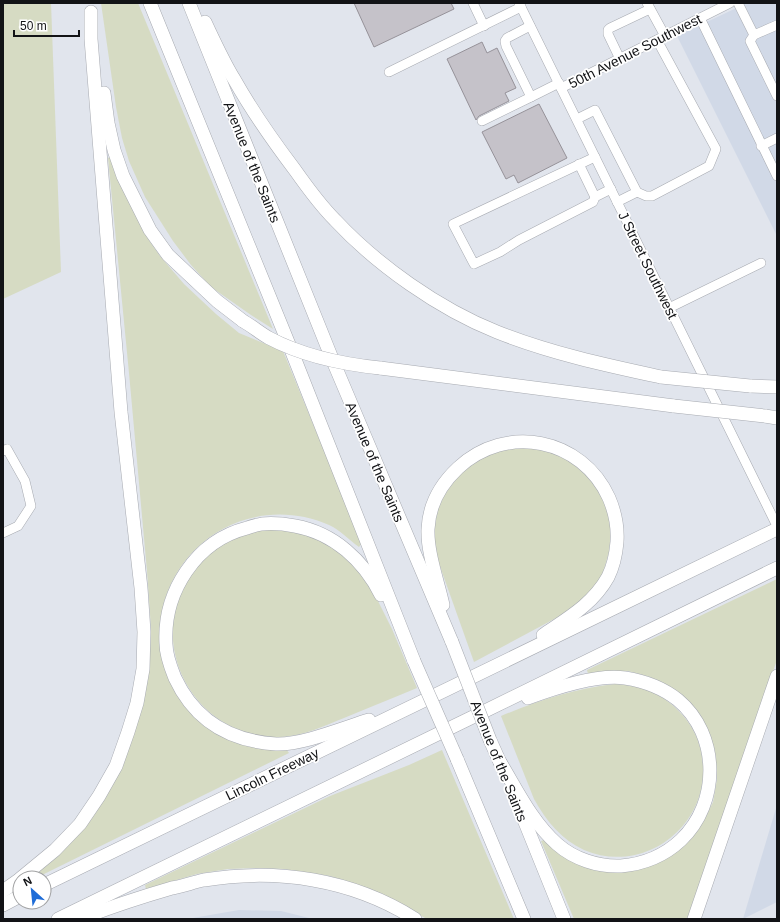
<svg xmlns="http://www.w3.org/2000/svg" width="780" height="922" font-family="Arial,sans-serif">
  <rect width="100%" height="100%" fill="#e1e5ed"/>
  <g fill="#d1d9e7">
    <polygon points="747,3 777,3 777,236 677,36"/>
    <polygon points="777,805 777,902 743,919"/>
    <polygon points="239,910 281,911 313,919 187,919"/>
  </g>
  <g fill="#d6dbc3">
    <polygon points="3,3 51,3 61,272 3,299"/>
    <polygon points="101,3 138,3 273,329 251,315 211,287 191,265 173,241 145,197 129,161 122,138 116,107"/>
    <path d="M110,157L127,199L149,240L160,256L184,284L216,314L239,333L283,351L362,543L359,547C349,540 340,530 329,525C258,494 178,535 162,611C158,630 163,643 168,661C170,671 172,682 175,691C179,700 186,708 193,715C218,740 251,752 286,749L289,753L36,878H32L104,799L150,652L151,629L147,571L129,373L108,158Z"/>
    <polygon points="533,446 571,459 593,481 609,511 611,533 609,552 603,573 594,588 580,602 558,617 474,662 437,558 433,533 438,509 445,494 464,468 496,450"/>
    <path d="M280,527L302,530L337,547L368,581L392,629L417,688C393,698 368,708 344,718C324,726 303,736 281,737C224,739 178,696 173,641C172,630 171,618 175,608C177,600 182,593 185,586C187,581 190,574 193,570C204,557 218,544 233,537C247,531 264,529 280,527Z"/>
    <polygon points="777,579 777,660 687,919 574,919 541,841 544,840 596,870 674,852 692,838 703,822 713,802 717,779 715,751 709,733 699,714 684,697 670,687 650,677 628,671 607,671 588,674 587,670"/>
    <path d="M615,684C646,686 666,695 686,719C697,734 702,748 703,767C706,828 642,875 584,850C562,840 546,821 534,799L501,716C537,701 576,688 615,684Z"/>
    <polygon points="442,750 514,919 427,919 370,889 330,876 284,869 257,868 228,869 197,874 146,889 145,885 330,796 409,765"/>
  </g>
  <g fill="#c5c2c9" stroke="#969299">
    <polygon points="354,3 451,3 454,9 374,47"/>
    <polygon points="482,42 487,53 497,48 516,88 505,93 509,101 479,116 476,120 447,59"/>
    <polygon points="539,104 567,158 518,183 514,175 506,179 482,132"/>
  </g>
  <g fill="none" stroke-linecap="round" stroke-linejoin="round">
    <defs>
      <g id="minor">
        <polyline points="473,3 484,26"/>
        <polyline points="519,3 777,526"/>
        <polyline points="647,3 665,36"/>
        <polyline points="738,3 754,35"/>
        <polyline points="700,18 777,176"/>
        <polyline points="777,25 754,35 750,41 777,96"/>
        <polyline points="530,26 507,38 505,41 506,46 531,97 559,83"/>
        <polyline points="620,59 608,34 608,30 610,28 650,9"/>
        <polyline points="389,72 521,7"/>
        <polyline points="561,88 730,3"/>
        <polyline points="577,119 595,110 637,192 617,202"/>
        <polyline points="482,121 531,97"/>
        <polyline points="761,146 777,138"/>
        <polyline points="595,157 453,224 474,264 500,252 519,240 593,202 595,197 611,189"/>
        <polyline points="579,164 595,197"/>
        <polyline points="637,192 646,196 652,196 709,166 716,149 657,40"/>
        <polyline points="669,308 761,263"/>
        <polyline points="3,451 7,449 25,481 31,506 18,526 3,533"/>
      </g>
      <g id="highway">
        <polyline points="150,3 290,347 414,661"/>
        <polyline points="189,3 333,361 452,642"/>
        <path d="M205,22C214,41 223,61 234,79C252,111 273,141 295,170C307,187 320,205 335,220C377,265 439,309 497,332C550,353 605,365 661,377"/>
        <polyline points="104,93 108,123 114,150 123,176 150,230 168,255 217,301 243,321"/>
        <polyline points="380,368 674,406"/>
        <polyline points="750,386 777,387"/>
        <polyline points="765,416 777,418"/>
        <path d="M443,605C438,582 427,552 428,529C429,505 441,484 458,468C506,423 582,438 609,498C615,512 618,527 617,542C616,554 613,567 608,577C593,604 568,618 543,635"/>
        <path d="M369,720C343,728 302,745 276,744C230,741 195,721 175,678C171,668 166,656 166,644C163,592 196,541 247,528C252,526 257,525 262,524C273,523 284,524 295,526C334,533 364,561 381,595"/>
        <polyline points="490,740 503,769"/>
        <polyline points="457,759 524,919"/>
        <path d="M500,762C517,790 532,822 557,844C574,859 598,867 621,866C644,864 664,856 681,840C720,803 720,735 678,700C663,688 644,681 625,678C596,674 555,688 528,698"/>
        <polyline points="516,800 564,919"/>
        <polyline points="21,878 55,850 80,824 99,796 116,766 128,732 137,703 143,669 144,632 141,588 121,412 91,39 91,12"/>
        <polyline points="44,885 777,529"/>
        <polyline points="3,891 20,879"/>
        <polyline points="3,905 20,896"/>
        <path d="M58,919C297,802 538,686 777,568"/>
        <path d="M80,919C110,907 141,897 172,888C183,886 194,882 204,880C277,868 352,879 415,919"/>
        <polyline points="694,919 777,676"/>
      </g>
    </defs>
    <use href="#minor" stroke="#a7aab1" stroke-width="10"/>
    <use href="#highway" stroke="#a7aab1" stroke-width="14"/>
    <use href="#minor" stroke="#fff" stroke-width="9"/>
    <use href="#highway" stroke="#fff" stroke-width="13"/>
    <defs>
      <g id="highway-bridge">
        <path d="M243,321C252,326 260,333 269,338C303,356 341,364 380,368"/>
        <polyline points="661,377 750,386"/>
        <polyline points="674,406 765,416"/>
        <polyline points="452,642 490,740"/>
        <polyline points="414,661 457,759"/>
      </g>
    </defs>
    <use href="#highway-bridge" stroke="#a7aab1" stroke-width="14" stroke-linecap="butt"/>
    <use href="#highway-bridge" stroke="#fff" stroke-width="13"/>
  </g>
  <g text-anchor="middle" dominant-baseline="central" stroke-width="3.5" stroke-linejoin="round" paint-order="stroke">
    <g font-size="14" fill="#121316" stroke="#fff">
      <text transform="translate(635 51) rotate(-27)">50th Avenue Southwest</text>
      <text transform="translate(252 162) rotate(68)">Avenue of the Saints</text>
      <text transform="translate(648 265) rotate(64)">J Street Southwest</text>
      <text transform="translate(375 462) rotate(67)">Avenue of the Saints</text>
      <text transform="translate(499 761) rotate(68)">Avenue of the Saints</text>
      <text transform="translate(272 774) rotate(-26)">Lincoln Freeway</text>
    </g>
  </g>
  <rect width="780" height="922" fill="none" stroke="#121316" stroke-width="8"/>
  <g transform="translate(32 890) rotate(333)"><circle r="19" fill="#ffffff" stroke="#a0a1a2"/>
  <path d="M0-3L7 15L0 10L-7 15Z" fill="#1e6cd7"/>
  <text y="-6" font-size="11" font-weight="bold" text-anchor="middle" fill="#121316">N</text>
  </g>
  <path d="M14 30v6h65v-6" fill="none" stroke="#121316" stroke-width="2"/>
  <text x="20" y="30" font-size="12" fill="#121316" stroke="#ffffff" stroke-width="3" paint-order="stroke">50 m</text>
</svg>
